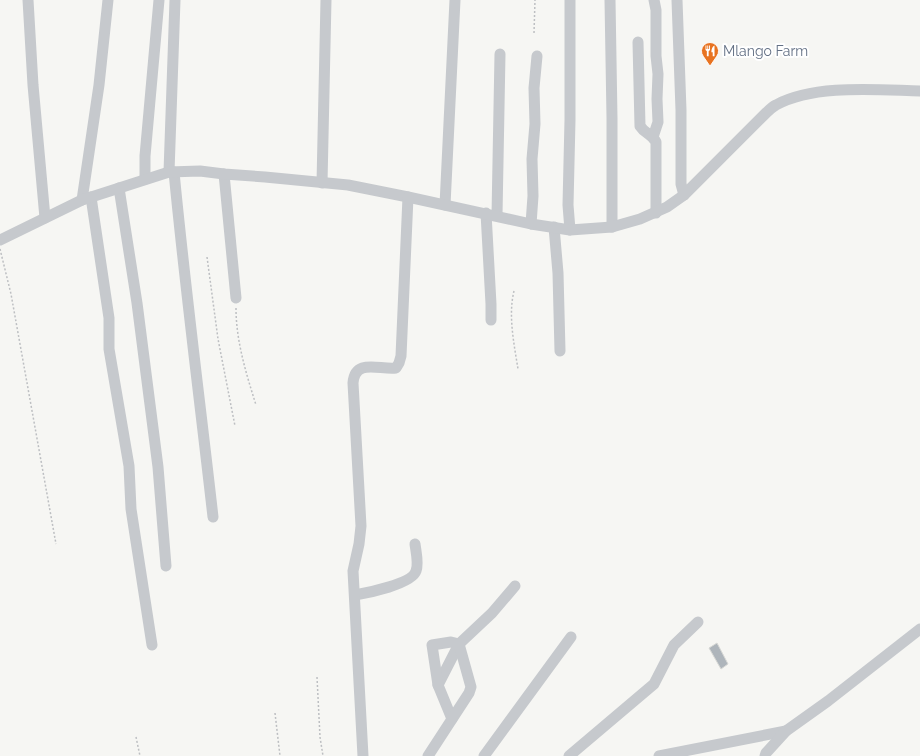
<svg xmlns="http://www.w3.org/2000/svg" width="920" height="756" font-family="Raleway,sans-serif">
  <rect width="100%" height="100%" fill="#f6f6f3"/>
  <polygon fill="#aeb5bb" stroke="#d7d8d5" points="717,643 728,664 721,669 709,648"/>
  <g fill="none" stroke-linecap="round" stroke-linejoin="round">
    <g stroke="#bdbfc2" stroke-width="1.5" stroke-dasharray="2 2" stroke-linecap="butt">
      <polyline points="534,33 535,0"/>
      <polyline points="0,249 11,294 56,544"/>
      <polyline points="207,257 218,339 235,426"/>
      <path d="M514,291C508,315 514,344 518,369"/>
      <path d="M236,308C236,341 246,373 256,405"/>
      <polyline points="317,677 320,737 323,756"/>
      <polyline points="275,713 280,756"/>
      <polyline points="136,737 140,756"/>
    </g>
    <g stroke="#c6c9cd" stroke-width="11">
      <polyline points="28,0 33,85 45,218"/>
      <polyline points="570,0 570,120 568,205 570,230"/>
      <polyline points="610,0 612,118 612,227"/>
      <polyline points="677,0 681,110 681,184 684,195"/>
      <path d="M638,42L640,126C645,134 652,134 656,142V213"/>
      <polyline points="653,137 658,122 657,99 658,74 656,56 656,10 654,0"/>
      <polyline points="169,172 175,0"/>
      <path d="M174,172C185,287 200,402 213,517"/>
      <polyline points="224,174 236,298"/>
      <polyline points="145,179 145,156 159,0"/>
      <polyline points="322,183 326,0"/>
      <polyline points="119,188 137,303 158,467 166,566"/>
      <polyline points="91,197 109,318 109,349 129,466 131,509 152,645"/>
      <polyline points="82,200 99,85 108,0"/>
      <polyline points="445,205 455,0"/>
      <polyline points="486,213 491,304 491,320"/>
      <polyline points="497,215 500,54"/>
      <polyline points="531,224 533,196 532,159 535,124 534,88 537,56"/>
      <polyline points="554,227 558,273 560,351"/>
      <path d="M0,240L82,200L169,172L200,171L224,174L265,177L348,185L408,197L531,224L570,230L612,227L640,219L667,207L684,195L764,115C768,111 772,107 776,105C815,84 877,90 920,91"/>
      <path d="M355,595C367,593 412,584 416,571C419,564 416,552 415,544"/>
      <polyline points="452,719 438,685 459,644 492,613 515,586"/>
      <path d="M363,756L353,571L359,544L361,526L353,383C355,358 379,370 396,368L399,363L401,356L408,197"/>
      <polyline points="428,756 469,693 471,687 459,644 451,642 432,645 438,685"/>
      <polyline points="484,756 571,637"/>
      <polyline points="569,756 654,684 674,645 698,622"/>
      <polyline points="659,756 786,731"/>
      <polyline points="765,756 766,753 786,731 828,701 920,629"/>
    </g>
  </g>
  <defs>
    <symbol id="restaurant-pin" viewBox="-11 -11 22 30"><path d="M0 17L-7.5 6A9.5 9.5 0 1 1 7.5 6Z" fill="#e87321" stroke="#fff"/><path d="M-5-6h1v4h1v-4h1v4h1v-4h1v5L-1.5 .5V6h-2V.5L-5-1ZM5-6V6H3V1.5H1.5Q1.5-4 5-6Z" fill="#fff"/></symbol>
  </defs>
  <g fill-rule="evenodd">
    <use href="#restaurant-pin" x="700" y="41" width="20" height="27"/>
  </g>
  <g text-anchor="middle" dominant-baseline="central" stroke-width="4" stroke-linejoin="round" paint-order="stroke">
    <g font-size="14" fill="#647185" stroke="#fff" text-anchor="start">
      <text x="723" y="51">Mlango Farm</text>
    </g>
  </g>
</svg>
